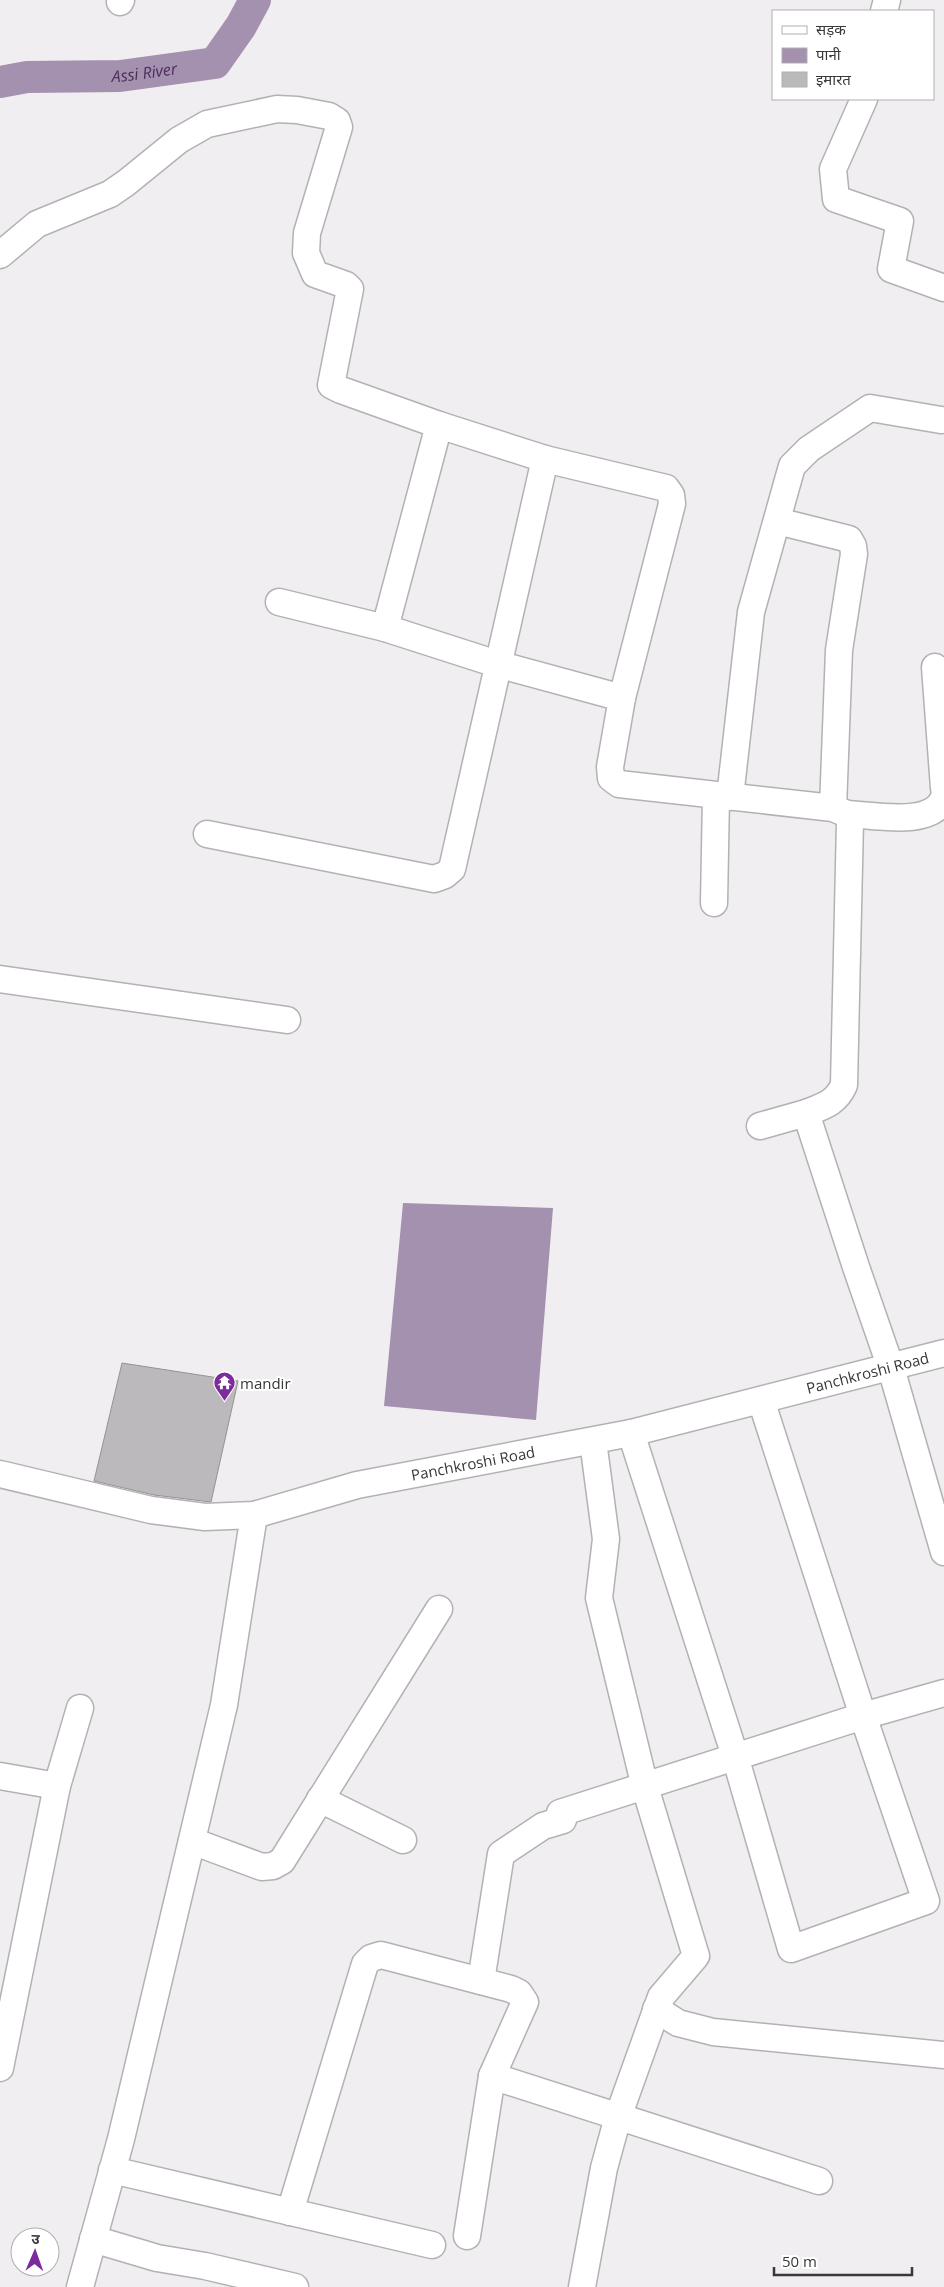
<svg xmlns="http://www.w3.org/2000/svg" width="944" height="2287" font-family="'Open Sans','Noto Sans Devanagari',sans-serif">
  <rect width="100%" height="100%" fill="#f0eef1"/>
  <polygon fill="#a490af" points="403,1203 553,1208 536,1420 384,1406"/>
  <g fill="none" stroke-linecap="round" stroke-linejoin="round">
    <path stroke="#a490af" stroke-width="32" id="s1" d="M0,82L27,77L120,76L215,63L241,26L255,0"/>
  </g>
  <polygon fill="#bbb9bc" stroke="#949295" points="122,1363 238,1381 211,1502 154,1495 94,1481"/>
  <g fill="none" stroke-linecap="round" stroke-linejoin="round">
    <defs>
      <g id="minor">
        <polyline points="120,2 121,0"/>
        <polyline points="884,11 887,0"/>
        <polyline points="864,99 833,169 836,199 900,221 891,269 944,288"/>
        <path d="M0,255L37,224L110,194L126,183L179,140L207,124L277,109L297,110L329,116L337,121L339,127L307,233L306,253L315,274L346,285L350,289L331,385L341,390L439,425L385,628L497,664L622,698L610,767L611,778L619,784L833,808L847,814L850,821L844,1085C836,1103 824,1106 806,1113L856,1267L891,1368L944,1552"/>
        <polyline points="439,425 545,459 666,488 671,495 672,504 622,698"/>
        <polyline points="777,521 849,539 853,546 854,554 839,650 833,808"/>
        <polyline points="279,602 385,628"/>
        <polyline points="935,667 944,788"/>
        <polyline points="730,797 751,612 792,466 809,449 870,408 941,420"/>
        <path d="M847,814C874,815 934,828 944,797"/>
        <polyline points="207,834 434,879 445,875 452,869 545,459"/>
        <polyline points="714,903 716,796"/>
        <polyline points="0,979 287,1020"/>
        <polyline points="760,1126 806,1113"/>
        <polyline points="631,1433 735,1756 791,1949 926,1901 863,1716 761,1400"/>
        <path id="s2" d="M0,1474L151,1510L205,1517L254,1515L357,1485L631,1433L944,1353"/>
        <polyline points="0,1776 57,1786"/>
        <polyline points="320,1799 403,1840"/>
        <polyline points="560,1813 863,1716 944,1693"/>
        <polyline points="192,1841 262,1867 273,1866 282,1861 439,1609"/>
        <polyline points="481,1981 501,1854 543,1826 563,1820"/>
        <polyline points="656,2009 678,2023 713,2032 944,2055"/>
        <polyline points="0,2068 57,1786 80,1708"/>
        <polyline points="112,2170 432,2245"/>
        <polyline points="290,2212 365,1964 371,1958 381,1955 511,1989 519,1993 525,2002 492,2076"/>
        <polyline points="467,2236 492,2076 819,2181"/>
        <polyline points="93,2239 157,2258 205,2266 295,2287"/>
        <polyline points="80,2287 121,2139 224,1705 254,1515"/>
        <polyline points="582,2287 604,2168 618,2117 661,1997 696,1956 645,1787 599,1598 606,1539 593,1441"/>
      </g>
    </defs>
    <use href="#minor" stroke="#b3b1b4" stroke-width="29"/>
    <use href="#minor" stroke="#fff" stroke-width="26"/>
  </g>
  <defs>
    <symbol id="temple-pin" viewBox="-11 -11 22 30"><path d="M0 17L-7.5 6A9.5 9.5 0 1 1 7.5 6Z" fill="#7b2b9c" stroke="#fff"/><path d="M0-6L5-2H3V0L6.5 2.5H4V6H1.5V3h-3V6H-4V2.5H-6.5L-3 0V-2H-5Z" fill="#fff"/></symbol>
  </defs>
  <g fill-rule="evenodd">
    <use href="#temple-pin" x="212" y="1370" width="25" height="34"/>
  </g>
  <g text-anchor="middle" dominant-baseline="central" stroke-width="4" stroke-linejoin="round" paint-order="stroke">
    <g font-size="15" fill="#383739" stroke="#fff">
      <text stroke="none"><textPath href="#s2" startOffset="889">Panchkroshi Road</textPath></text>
      <text stroke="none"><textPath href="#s2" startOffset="484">Panchkroshi Road</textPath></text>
    </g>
    <g font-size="15" fill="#383739" stroke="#fff" text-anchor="start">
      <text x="240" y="1383">mandir</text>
    </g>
    <g font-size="16" font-style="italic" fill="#4b2d59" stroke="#fff">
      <text stroke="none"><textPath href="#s1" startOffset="145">Assi River</textPath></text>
    </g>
  </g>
  <rect x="772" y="10" width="162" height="90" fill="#ffffff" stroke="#afafb0"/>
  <rect x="782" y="26" width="25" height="8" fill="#ffffff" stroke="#afafb0"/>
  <text x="816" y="35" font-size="15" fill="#383739">सड़क</text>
  <rect x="782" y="48" width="25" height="15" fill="#a490af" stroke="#afafb0"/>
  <text x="816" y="60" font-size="15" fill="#383739">पानी</text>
  <rect x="782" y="72" width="25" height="15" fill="#bbb9bc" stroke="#afafb0"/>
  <text x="816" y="85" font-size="15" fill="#383739">इमारत</text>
  <g transform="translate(35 2252) rotate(2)"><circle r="24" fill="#ffffff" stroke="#afafb0"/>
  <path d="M0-4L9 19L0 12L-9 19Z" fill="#7b2b9c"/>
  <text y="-8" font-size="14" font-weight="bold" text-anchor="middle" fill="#383739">उ</text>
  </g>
  <path d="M774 2267v8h138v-8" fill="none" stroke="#383739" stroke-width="2.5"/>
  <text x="782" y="2267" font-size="15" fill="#383739" stroke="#ffffff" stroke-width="4" paint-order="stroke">50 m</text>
</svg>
